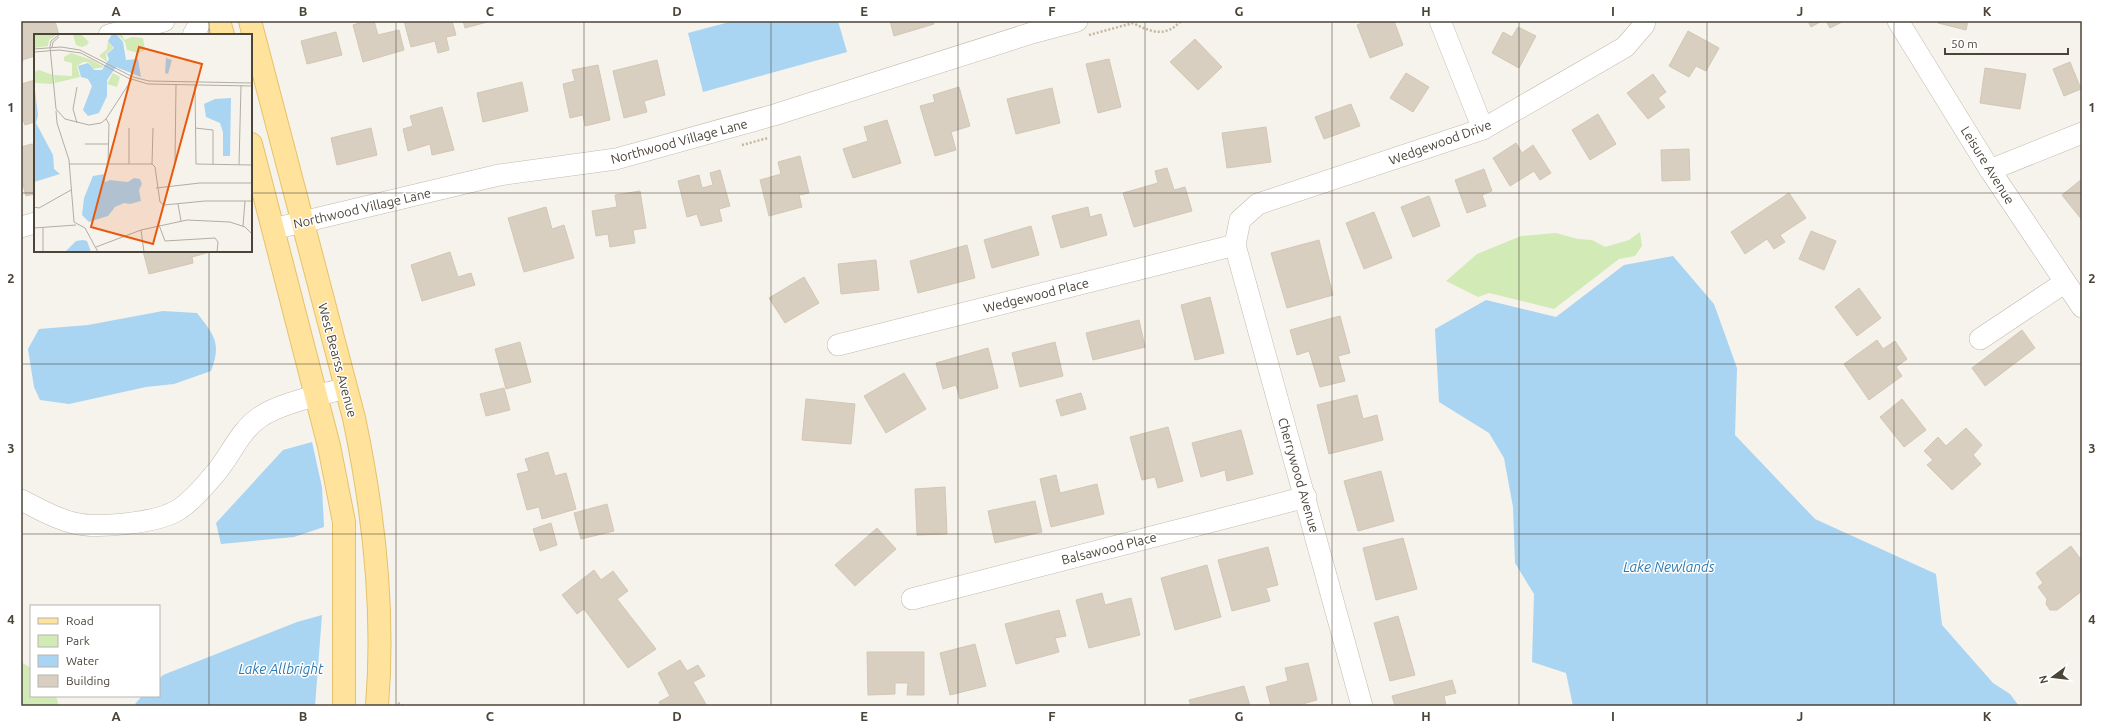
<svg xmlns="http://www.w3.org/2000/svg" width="2103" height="727" font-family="Ubuntu,sans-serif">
  <rect width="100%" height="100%" fill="#f6f3ec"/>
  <g fill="#d2eab5">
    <polygon points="1640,232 1642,246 1635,256 1619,259 1554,309 1489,293 1478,297 1446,281 1477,254 1521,236 1556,233 1578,239 1592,240 1605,247 1629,240"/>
    <polygon points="21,662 31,668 31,696 56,696 59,706 21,706"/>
  </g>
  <g fill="#a9d4f2">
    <polygon points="733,21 838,21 847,52 703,92 688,33"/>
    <polygon points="1673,256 1714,304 1737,368 1735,435 1815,519 1936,574 1942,625 1993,683 2010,694 2019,706 1573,706 1566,673 1532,662 1534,594 1515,563 1513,507 1504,458 1489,433 1439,402 1435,329 1486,300 1556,317 1624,265"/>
    <path d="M163,311L197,313C214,335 222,343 211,371L174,384L146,387L69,404L40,400L34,387L28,349L39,329L88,325Z"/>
    <polygon points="312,442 322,487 324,527 294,537 221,544 216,523 283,450"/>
    <polygon points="322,615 315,706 136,706 135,704 142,696 159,696 159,679 163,675 297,622"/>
  </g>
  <g fill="#d8cfc1" stroke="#d3c7b4">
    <polygon points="21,21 55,21 59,35 35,35 35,56 22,60 23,62 21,63"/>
    <polygon points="366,21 374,21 378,35 399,30 404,50 363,62 353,25"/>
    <polygon points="404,21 452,21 456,35 446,37 449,50 438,53 435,41 411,47"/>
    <polygon points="463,21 491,21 465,28"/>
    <polygon points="890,21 933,21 934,24 894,36"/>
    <polygon points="1367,21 1394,21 1403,45 1370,58 1357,25"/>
    <polygon points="1808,21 1822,21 1811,27"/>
    <polygon points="1826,21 1844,21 1830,28"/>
    <polygon points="1938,21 1968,21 1966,30 1938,23"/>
    <polygon points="1518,27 1536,36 1519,68 1492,53 1503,32 1512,37"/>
    <polygon points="1688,31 1719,48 1706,71 1696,66 1689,77 1669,66"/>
    <polygon points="336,32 342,55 307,64 301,41"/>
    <polygon points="1195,39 1222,67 1198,90 1170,62"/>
    <polygon points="1109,59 1121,107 1098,113 1086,64"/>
    <polygon points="657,60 665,95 644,101 647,112 624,118 613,71"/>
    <polygon points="2070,62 2081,89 2064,96 2053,69"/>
    <polygon points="598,65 610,120 585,126 583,115 570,118 563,84 575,81 572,70"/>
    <polygon points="1985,68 2026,74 2020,109 1980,103"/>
    <polygon points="1406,73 1429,87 1413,112 1390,98"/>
    <polygon points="1653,74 1666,92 1658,98 1665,107 1648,119 1627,93"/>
    <polygon points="35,80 35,122 25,125 21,115 21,84"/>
    <polygon points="522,82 528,111 483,122 477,93"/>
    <polygon points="959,87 970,126 951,132 956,150 935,156 920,106 935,102 933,95"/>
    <polygon points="1052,88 1060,123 1016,134 1007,99"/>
    <polygon points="1351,104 1360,126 1324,139 1315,117"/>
    <polygon points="442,107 454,150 432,155 430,144 408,151 403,129 413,126 410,116"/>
    <polygon points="1598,114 1616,144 1590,160 1572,130"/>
    <polygon points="887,120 901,163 853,178 843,149 868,141 864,127"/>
    <polygon points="1266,127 1271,162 1227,168 1222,133"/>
    <polygon points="371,128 377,155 337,165 331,138"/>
    <polygon points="1516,143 1522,153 1533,145 1551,173 1540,180 1534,171 1510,186 1493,158"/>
    <polygon points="32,144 35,145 35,194 26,196 21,177 21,147"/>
    <polygon points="1689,149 1690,180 1662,181 1661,150"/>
    <polygon points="800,156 809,193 799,195 802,207 769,216 760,180 781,174 778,162"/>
    <polygon points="1167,168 1174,190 1185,187 1192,211 1134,227 1123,193 1158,183 1155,171"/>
    <polygon points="1484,169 1492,191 1482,195 1486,206 1467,213 1455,180"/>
    <polygon points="720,170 730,206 719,209 722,221 701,226 697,214 687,217 678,181 699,175 702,188 713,185 710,173"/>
    <polygon points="2082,179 2082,220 2062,195"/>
    <polygon points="640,191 646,228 633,230 635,243 610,247 608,234 596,236 592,211 617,207 615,195"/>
    <polygon points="1789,193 1806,218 1780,235 1785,242 1774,249 1767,239 1745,254 1731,232"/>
    <polygon points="1429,196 1440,226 1413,237 1401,207"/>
    <polygon points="546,207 552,229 564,225 574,258 524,272 508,218"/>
    <polygon points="1088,207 1090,217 1101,214 1107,235 1061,248 1052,216"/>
    <polygon points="1374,212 1392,258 1364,269 1346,223"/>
    <polygon points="1031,226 1039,255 992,268 984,240"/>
    <polygon points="1811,231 1836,241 1824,270 1799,259"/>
    <polygon points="1319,240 1333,295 1287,308 1271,253"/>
    <polygon points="967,245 975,278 918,293 910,261"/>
    <polygon points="143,251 214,251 192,257 193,263 149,274"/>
    <polygon points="450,252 458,277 471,273 475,285 422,301 411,265"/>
    <polygon points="876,260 879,290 841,294 838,264"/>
    <polygon points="804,277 819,303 785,323 769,298"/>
    <polygon points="1859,288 1881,318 1857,336 1835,307"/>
    <polygon points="1210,297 1224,353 1195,360 1181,305"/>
    <polygon points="1340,316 1350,353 1338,356 1345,381 1320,387 1309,351 1297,355 1290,330"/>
    <polygon points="1139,320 1145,347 1093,360 1086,333"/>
    <polygon points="2022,330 2035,348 1985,386 1972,368"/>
    <polygon points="1877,340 1883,349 1895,341 1907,359 1896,367 1902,376 1869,400 1844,364"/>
    <polygon points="520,342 531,382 506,389 495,349"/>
    <polygon points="1055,342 1063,376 1020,387 1012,353"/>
    <polygon points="988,348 998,388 960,399 956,385 943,389 936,363"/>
    <polygon points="904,373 926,409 886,433 864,396"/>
    <polygon points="504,388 510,410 486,416 480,394"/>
    <polygon points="1081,393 1086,409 1061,416 1056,400"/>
    <polygon points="1357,395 1363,419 1377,415 1383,440 1329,454 1317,405"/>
    <polygon points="806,399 855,404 851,444 802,440"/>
    <polygon points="1902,399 1926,430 1904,447 1880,417"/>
    <polygon points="1168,427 1183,481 1158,488 1155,477 1142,480 1130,437"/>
    <polygon points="1966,428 1982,445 1973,455 1981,464 1952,490 1927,465 1933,460 1924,451 1938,437 1946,446"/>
    <polygon points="1241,430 1253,474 1227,481 1225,470 1201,477 1192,443"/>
    <polygon points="548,452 555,476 566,473 576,509 542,519 539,507 527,510 517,474 529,471 525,459"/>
    <polygon points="1381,471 1394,521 1358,531 1344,481"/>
    <polygon points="1056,475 1060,493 1097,484 1104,514 1051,527 1040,479"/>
    <polygon points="945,487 947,534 917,535 915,489"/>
    <polygon points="1035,501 1042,532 995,543 988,511"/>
    <polygon points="607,504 614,531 581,539 574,513"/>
    <polygon points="551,523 557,545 540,551 533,529"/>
    <polygon points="877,528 896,549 855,586 835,565"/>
    <polygon points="1403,538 1417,589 1376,600 1363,548"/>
    <polygon points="2071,546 2082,561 2082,591 2057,610 2050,610 2046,604 2047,599 2038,587 2043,583 2036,573"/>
    <polygon points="1268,547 1278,585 1266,588 1270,601 1232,611 1218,560"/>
    <polygon points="1207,565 1221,617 1175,630 1161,578"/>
    <polygon points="594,570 601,580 613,571 628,591 617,599 656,649 628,668 584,609 577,614 562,595"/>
    <polygon points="1102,593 1105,605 1131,598 1140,635 1089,648 1076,600"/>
    <polygon points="1059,610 1066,636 1055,638 1059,652 1016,664 1005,624"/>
    <polygon points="1398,616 1415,675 1390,681 1374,623"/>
    <polygon points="975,644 986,686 950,695 940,653"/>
    <polygon points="867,652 924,652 924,695 907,695 908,683 895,683 895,694 868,695"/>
    <polygon points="680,660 687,671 698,665 705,676 693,682 707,706 661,706 659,702 670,696 658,673"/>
    <polygon points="1308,663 1317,700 1295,706 1271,706 1266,687 1288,681 1285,668"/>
    <polygon points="1452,680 1456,693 1444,696 1446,706 1395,706 1392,696"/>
    <polygon points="1244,686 1250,706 1191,706 1189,700"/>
  </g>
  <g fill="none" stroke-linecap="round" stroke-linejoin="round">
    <defs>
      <g id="minor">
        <polyline points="1440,21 1483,129"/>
        <polyline points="1898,21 1990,170 2082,307"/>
        <polyline points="109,35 164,21"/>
        <polyline points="193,35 200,23"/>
        <polyline points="1990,170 2082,133"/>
        <polyline points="21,227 35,223"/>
        <polyline points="273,229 499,175 616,159 774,115 1035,32 1077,21"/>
        <polyline points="1980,339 2064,283"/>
        <polyline points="838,345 1235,245"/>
        <path d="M21,500C38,508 55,519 74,523C97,529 157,523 178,510C191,502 203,488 213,476C230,458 238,432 260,417C280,403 321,395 346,388"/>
        <polyline points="912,599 1306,497"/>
        <polyline points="1362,706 1235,245 1240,220 1258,204 1483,129 1625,47 1644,25 1645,21"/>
      </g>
      <g id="major">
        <polyline points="219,21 223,35"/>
        <path d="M250,21L354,418C374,513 385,609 377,706"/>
        <polyline points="251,144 329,446 344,522 344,706"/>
      </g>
    </defs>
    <use href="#minor" stroke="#c2bbae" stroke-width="22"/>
    <use href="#major" stroke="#e6c16a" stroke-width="24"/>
    <g stroke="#c4b79f" stroke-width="2.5" stroke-dasharray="2 2" stroke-linecap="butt">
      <path d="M1089,35L1133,23C1151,32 1165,38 1181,21"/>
      <polyline points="742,145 768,138"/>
      <polyline points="398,703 404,706"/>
    </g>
    <use href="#minor" stroke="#fff" stroke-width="21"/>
    <use href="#major" stroke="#ffe39c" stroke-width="22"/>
  </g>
  <path fill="none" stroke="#4b4439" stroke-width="1" stroke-opacity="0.55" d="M209,21V35M396,21V706M584,21V706M771,21V706M958,21V706M1145,21V706M1332,21V706M1519,21V706M1707,21V706M1894,21V706M21,193H35M251,193H2082M209,251V706M21,364H2082M21,534H2082"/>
  <g text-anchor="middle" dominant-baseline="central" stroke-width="3" stroke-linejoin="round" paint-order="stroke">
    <g font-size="13" fill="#4b4439" stroke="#fff">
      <text transform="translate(679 141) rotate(-15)">Northwood Village Lane</text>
      <text transform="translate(1440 142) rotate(-20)">Wedgewood Drive</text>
      <text transform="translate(1988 165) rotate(58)">Leisure Avenue</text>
      <text transform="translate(362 208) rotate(-13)">Northwood Village Lane</text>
      <text transform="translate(1036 295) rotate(-14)">Wedgewood Place</text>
      <text transform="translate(338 360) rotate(75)">West Bearss Avenue</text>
      <text transform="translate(1299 475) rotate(74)">Cherrywood Avenue</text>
      <text transform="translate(1109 548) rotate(-14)">Balsawood Place</text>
    </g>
    <g font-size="14" font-style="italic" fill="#2e7ab2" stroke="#fff">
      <text x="1669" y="567">Lake Newlands</text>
      <text x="281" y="669">Lake Allbright</text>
    </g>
  </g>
  <g transform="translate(34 34)">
    <rect width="218" height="218" fill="#f6f3ec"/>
    <path d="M0,0H24L15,6L14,12L0,14ZM39,0H47L55,8L53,11L48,13L42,11ZM83,0H88L90,6L98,3L109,4L111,16L104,19L93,16L91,8ZM74,7L79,14L72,20L73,28L65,22L73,15ZM37,19L58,26L70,33L59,35L54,28H49L43,32L46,43L21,49L20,41L38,42V29L30,27V23ZM5,36L19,41V50L1,49L0,38ZM79,39L86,43L83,53L73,50Z" fill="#d2eab5"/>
    <path d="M78,0L83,1L89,8L92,26L104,25L107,43L82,33L73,46V62L65,79L54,82L49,76L58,52L54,45L47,43L44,32L54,29L60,36H68L75,25L73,20L80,14L74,7ZM132,24L138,26L134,40L131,39ZM0,48L4,81L2,89L19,121L20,135L26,140L0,148ZM197,64L196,122H189V98L186,89L172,83L170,70L181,65ZM71,140V148L76,146L94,148L100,144L106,145L108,150L105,156L107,167L96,170L90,169L81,173L74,182L55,188L48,181L50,164L59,142ZM49,206L53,207L57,218H31L42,207Z" fill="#a9d4f2"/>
    <path fill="none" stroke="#b2ada4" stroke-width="1" d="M26,0L17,7L16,13L22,75L31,85L55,91L67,89L72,85L98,45M18,14L19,8L25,3M0,15L27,13L46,16L99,43L115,47L218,49M0,18L25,16L47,19L94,44L114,50L218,52M161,51L162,130L218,131M43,53L39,75L43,89M22,77L23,89L35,126L40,188L51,194L64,218M72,85L75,90L74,130M161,94L179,96V131M51,110H75M141,129L142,51M35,130H118M95,130V94M118,130L121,133L126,168L130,171L171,167H218M118,130L119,94M205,131L207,51M122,154L166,149H218M144,170L147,187M0,173L5,174L37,156M125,191L131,207L181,204L184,208L183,218M209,192L211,167M0,194L42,191M107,196L110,218M62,213L107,196L153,186L196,188L211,193L218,200M9,218V194"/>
    <path fill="#e8590c" fill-opacity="0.15" stroke="#e8590c" stroke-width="2" d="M105,13L168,30L119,210L57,193Z"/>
    <rect width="218" height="218" fill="none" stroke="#4b4439" stroke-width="2"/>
  </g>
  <rect width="2103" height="727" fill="none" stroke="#ffffff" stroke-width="44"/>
  <rect x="30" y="605" width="130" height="92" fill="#ffffff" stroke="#b7b4b0"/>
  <rect x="38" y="618" width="20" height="6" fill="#ffe39c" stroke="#b7b4b0"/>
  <text x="66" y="625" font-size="12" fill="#4b4439">Road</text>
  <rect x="38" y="635" width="20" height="12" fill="#d2eab5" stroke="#b7b4b0"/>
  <text x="66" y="645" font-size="12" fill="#4b4439">Park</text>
  <rect x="38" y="655" width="20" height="12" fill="#a9d4f2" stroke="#b7b4b0"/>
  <text x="66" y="665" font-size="12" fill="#4b4439">Water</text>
  <rect x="38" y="675" width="20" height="12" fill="#d8cfc1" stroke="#b7b4b0"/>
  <text x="66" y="685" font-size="12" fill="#4b4439">Building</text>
  <g transform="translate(2053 677) rotate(255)" stroke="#ffffff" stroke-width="3" paint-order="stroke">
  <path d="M0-3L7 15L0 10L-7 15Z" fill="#4b4439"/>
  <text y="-6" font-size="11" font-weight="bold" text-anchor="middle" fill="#4b4439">N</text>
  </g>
  <path d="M1945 48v6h123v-6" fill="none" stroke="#4b4439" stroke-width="2"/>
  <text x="1951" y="48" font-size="12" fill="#4b4439" stroke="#ffffff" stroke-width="3" paint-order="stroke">50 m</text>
  <rect x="22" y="22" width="2059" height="683" fill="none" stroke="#4b4439" stroke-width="1.5"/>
  <g font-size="13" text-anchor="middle" font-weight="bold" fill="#4b4439">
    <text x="116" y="16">A</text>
    <text x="303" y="16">B</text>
    <text x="490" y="16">C</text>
    <text x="677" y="16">D</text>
    <text x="864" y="16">E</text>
    <text x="1052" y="16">F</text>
    <text x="1239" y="16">G</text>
    <text x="1426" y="16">H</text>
    <text x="1613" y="16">I</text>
    <text x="1800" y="16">J</text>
    <text x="1987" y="16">K</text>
    <text x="11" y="112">1</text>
    <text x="2092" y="112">1</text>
    <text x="11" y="283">2</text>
    <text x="2092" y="283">2</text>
    <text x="11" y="453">3</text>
    <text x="2092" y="453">3</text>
    <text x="11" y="624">4</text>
    <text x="2092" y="624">4</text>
    <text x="116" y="721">A</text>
    <text x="303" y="721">B</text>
    <text x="490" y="721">C</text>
    <text x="677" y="721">D</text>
    <text x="864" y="721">E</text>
    <text x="1052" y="721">F</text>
    <text x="1239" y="721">G</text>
    <text x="1426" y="721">H</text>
    <text x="1613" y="721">I</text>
    <text x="1800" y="721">J</text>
    <text x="1987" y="721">K</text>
  </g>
</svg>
